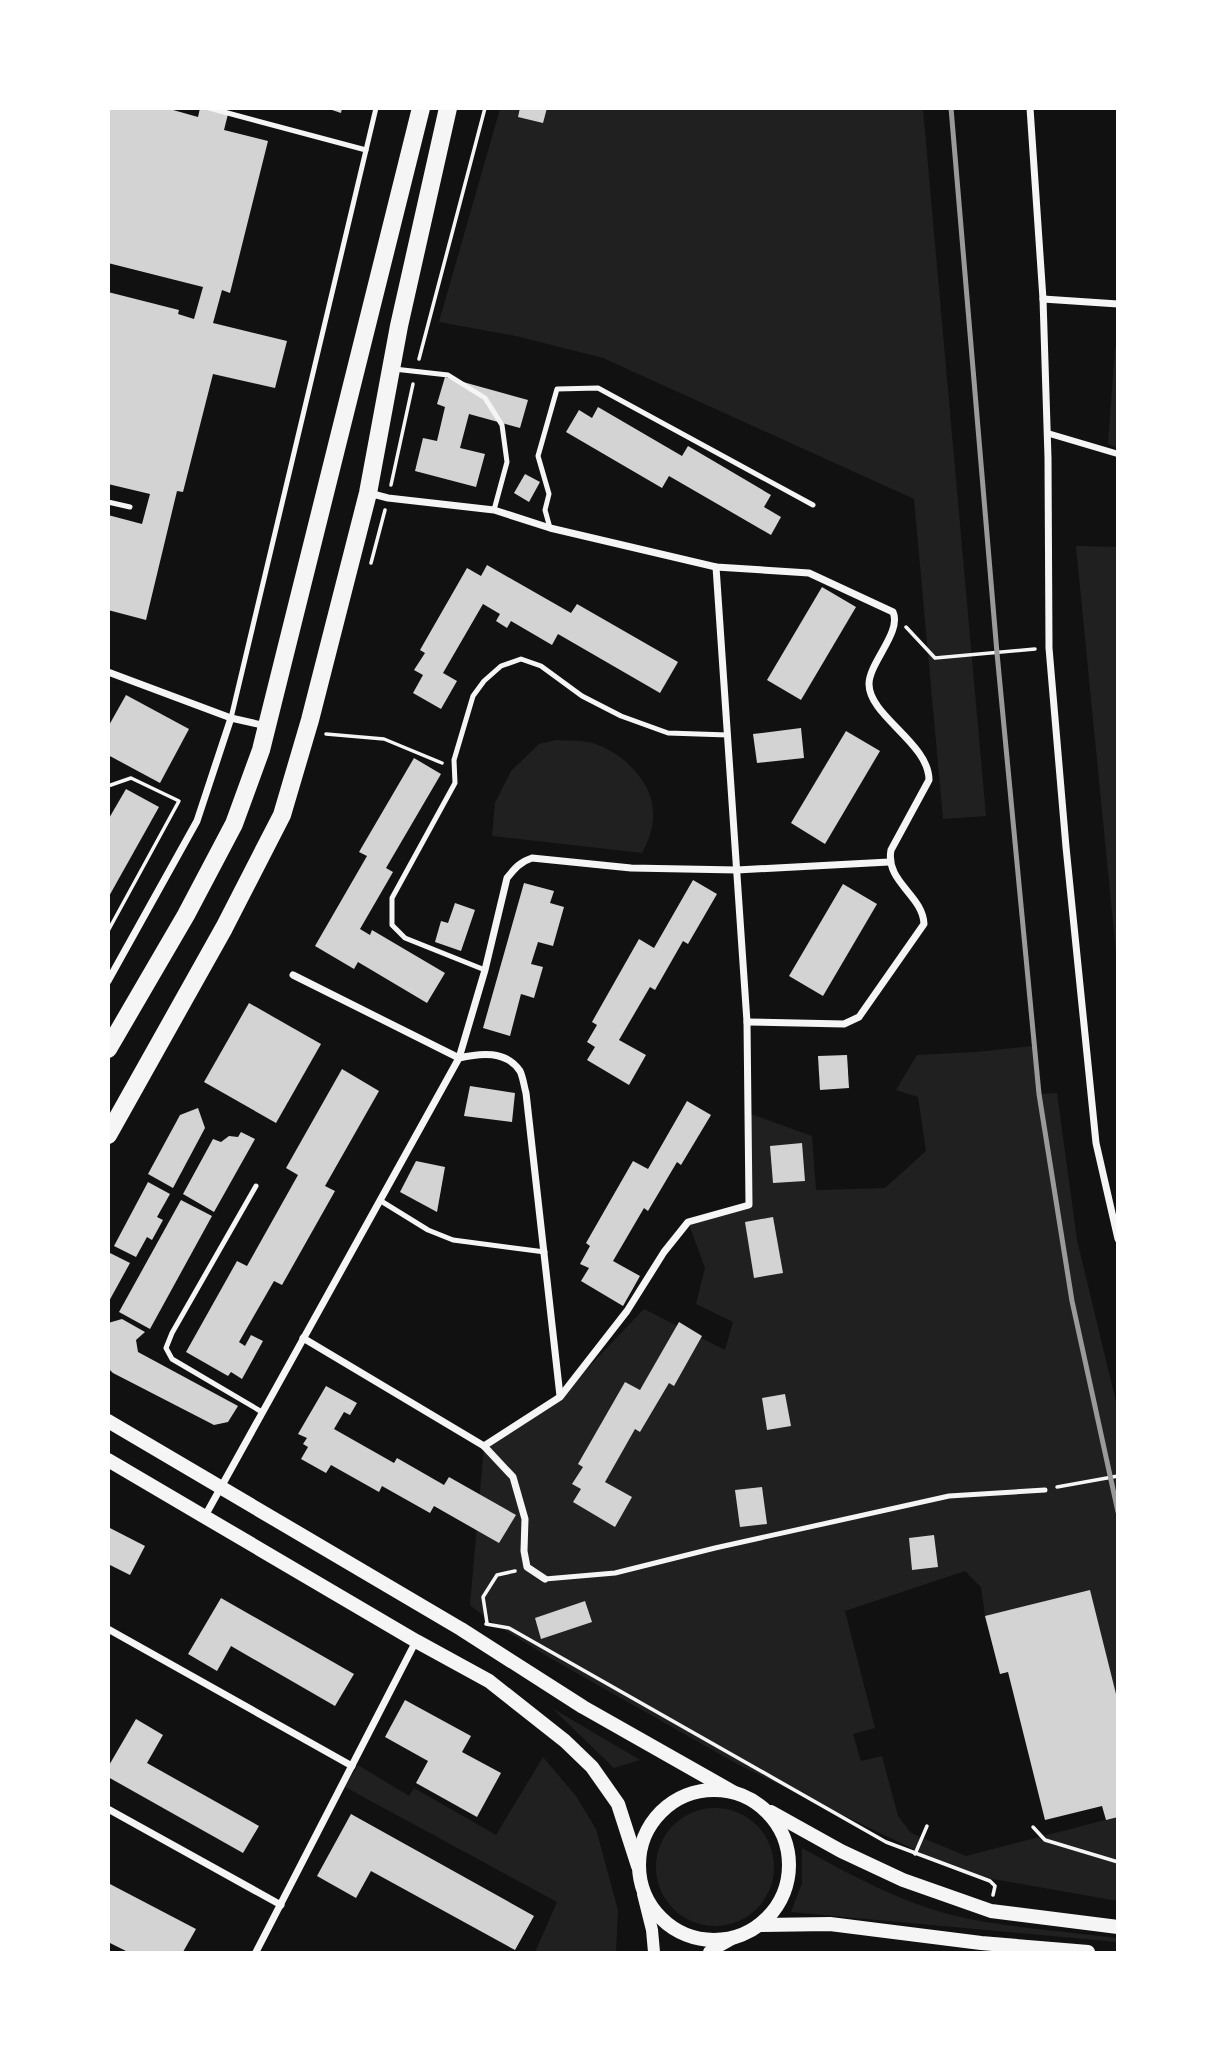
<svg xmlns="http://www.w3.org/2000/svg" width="1226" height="2061" font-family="'Fira Sans Condensed',sans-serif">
  <rect width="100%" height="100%" fill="#111"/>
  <g fill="#202020">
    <polygon points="500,109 923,109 986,816 943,819 914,499 603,358 516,336 439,322"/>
    <polygon points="1117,346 1117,448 1108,444 1115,348"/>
    <polygon points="1076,546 1117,547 1117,963"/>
    <path d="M556,740C568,741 582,740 593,743C605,747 617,754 626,762C656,788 661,819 642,853L492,836L495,803L511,771L539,744Z"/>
    <polygon points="1033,1046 1039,1094 1057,1093 1077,1240 1117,1406 1117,1702 985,1616 981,1587 965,1571 845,1611 875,1728 853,1734 861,1761 882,1756 898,1816 911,1833 966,1856 1117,1817 1117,1901 965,1874 739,1765 550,1658 490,1621 470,1605 484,1446 560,1397 644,1309 725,1350 733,1322 696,1304 705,1268 688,1222 749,1204 748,1113 812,1136 816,1190 885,1188 926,1151 918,1097 896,1090 917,1055 976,1052"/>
    <polygon points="552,1708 640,1760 614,1768"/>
    <polygon points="543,1757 576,1796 596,1829 618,1910 616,1952 535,1952 557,1902 345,1787 358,1765 409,1796 414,1788 496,1835"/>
    <circle cx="715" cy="1867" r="59"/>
    <path d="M802,1848C848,1874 897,1900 948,1914C1003,1928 1061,1931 1117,1938V1942L791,1912L802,1883Z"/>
  </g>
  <g fill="#d3d3d3">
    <polygon points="108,108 166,108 198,117 200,108 205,108 228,114 224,130 268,141 230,293 222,290 213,323 287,341 275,388 213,374 183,492 177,491 146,620 108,610 108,515 142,524 150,494 108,484 108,292 179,310 178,314 194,319 203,287 108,263"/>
    <polygon points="326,108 342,108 341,113"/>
    <polygon points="520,108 547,108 543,123 518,117"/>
    <polygon points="445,377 528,400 520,428 469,414 460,448 485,454 476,487 415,471 423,438 437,441 445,407 437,404"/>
    <polygon points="598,407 682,456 688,446 771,495 764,507 781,517 771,535 669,476 662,488 566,432 579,410 592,418"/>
    <polygon points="525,474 540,482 529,502 514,493"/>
    <polygon points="487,565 571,613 577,604 678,662 660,693 558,634 552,645 511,621 507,628 496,621 500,614 483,604 443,673 457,681 441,709 413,693 423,675 414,670 425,653 420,650 455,589 467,568 481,576"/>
    <polygon points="822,587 856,607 801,700 767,680"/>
    <polygon points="126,695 189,729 160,783 108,755 108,727"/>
    <polygon points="801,728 804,758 757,763 753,734"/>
    <polygon points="846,731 880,751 825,844 791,823"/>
    <polygon points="414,758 441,774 386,868 393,872 360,929 370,935 372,930 445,973 427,1003 358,962 354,969 315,946 367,856 359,852"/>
    <polygon points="126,789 159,807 108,898 108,820"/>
    <polygon points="693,880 717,894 688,944 683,941 655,990 650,987 619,1040 646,1055 629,1085 587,1060 595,1047 587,1042 597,1025 592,1022 639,939 654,948"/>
    <polygon points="524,883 554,891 550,903 564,907 553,946 538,942 531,964 543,967 534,998 521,994 510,1036 483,1028"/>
    <polygon points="843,884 877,904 823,996 789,976"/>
    <polygon points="455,903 475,910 461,951 435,942 441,921 448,923"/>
    <polygon points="249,1003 321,1044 276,1123 204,1082"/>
    <polygon points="847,1055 849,1088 820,1090 818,1056"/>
    <polygon points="342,1069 379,1091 325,1186 335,1191 282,1285 274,1281 239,1342 245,1346 251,1335 263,1341 242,1379 231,1372 228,1376 186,1352 237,1261 247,1266 298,1175 286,1168"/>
    <polygon points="470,1086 515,1093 512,1122 464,1116"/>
    <polygon points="687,1101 711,1115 681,1165 677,1162 648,1211 644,1208 613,1261 640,1276 623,1306 581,1281 589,1268 580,1264 590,1246 586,1243 633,1161 648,1169"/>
    <polygon points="198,1108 205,1128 173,1188 148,1174 180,1115"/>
    <polygon points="241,1132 255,1139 214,1212 183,1194 213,1139 221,1142 229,1136 238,1137"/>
    <polygon points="802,1143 805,1181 773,1183 770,1146"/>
    <polygon points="416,1161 445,1167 437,1212 400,1192"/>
    <polygon points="148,1182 170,1194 157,1217 163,1220 152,1240 147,1237 136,1257 114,1246"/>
    <polygon points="181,1200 212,1216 150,1329 119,1312"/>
    <polygon points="773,1217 783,1273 754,1278 745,1222"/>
    <polygon points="110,1253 130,1263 108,1303 108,1257"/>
    <polygon points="122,1319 145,1332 136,1340 138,1352 238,1406 228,1422 214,1425 113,1373 108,1368 108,1323"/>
    <polygon points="679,1322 702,1336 674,1386 669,1383 640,1432 635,1429 605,1482 632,1497 615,1527 573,1502 581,1489 572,1484 583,1467 578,1464 625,1382 640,1390"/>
    <polygon points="326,1386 357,1403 350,1415 344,1412 334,1429 394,1463 397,1458 444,1485 449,1477 516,1515 499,1543 434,1506 430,1513 382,1486 379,1492 331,1465 326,1473 301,1459 308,1447 303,1444 307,1438 298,1434"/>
    <polygon points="785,1394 791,1426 767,1430 762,1398"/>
    <polygon points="762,1487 767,1524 740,1527 735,1490"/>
    <polygon points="108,1527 145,1546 130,1575 108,1564"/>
    <polygon points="934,1535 938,1567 912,1570 909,1538"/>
    <polygon points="1090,1590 1118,1702 1118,1817 1106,1820 1102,1806 1045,1820 1008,1672 1000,1674 985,1616"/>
    <polygon points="221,1598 354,1674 335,1706 231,1646 217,1671 188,1654"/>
    <polygon points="585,1601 592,1622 541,1639 535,1618"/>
    <polygon points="405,1700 471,1736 462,1752 501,1773 477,1817 416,1783 428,1761 385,1737"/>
    <polygon points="136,1719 163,1735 147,1763 259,1826 243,1853 108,1777 108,1767"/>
    <polygon points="351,1814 534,1916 515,1950 371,1871 356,1898 317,1876"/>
    <polygon points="108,1883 196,1929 183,1952 128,1952 108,1942"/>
  </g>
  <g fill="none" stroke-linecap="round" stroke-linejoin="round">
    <g stroke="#f5f5f5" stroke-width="3.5">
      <polyline points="419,359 485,108"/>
      <polyline points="391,485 413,384"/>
      <polyline points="371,563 385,510"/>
      <polyline points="906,627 935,658 1035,649"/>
      <polyline points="326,734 384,739 442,763"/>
      <polyline points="108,786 131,778 179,801 108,931"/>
      <polyline points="1057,1487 1118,1476"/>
      <polyline points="487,1623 483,1597 497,1575 515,1571"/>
      <polyline points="486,1624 509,1628 886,1842 990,1881 995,1886 993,1895"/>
      <polyline points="1033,1827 1045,1840 1118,1862"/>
      <polyline points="915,1854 927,1826"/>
    </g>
    <g stroke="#f5f5f5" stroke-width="5">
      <polyline points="209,108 366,150"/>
      <polyline points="394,369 448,375 485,398 502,425 507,462 494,510"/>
      <polyline points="108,502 130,507"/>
      <polyline points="550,528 545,510 549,494 538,456 557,389 598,388 813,505"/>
      <polyline points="231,718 376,108"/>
      <polyline points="485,970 405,938 392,925 392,898 455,783 454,760 473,696 484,681 501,666 521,659 541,666 582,696 621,716 668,733 728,735"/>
      <polyline points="256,1186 172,1333 166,1348 172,1359 262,1412"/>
      <polyline points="381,1201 428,1230 453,1240 545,1252"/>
      <polyline points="545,1579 615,1573 715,1548 949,1496 1045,1490"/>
    </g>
    <polyline stroke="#f5f5f5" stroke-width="6" points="1047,433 1118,454"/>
    <g stroke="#f5f5f5" stroke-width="7">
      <polyline points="1030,108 1043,299 1048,458 1049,648 1066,847 1096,1143 1118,1239"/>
      <polyline points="1043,299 1118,304"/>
      <path d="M369,493L388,498L494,510L550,528L716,567L809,573L893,612C902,632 869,663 869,684C869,716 929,743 929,780L891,850C885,882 923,895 924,924L859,1017L844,1024L747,1022"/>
      <polyline points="108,672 231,718 266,726"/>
      <path d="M293,975L459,1058C480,1053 506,1050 520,1071C523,1077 524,1086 526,1093L560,1396"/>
      <polyline points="108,981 197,821 231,718"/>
      <polyline points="303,1338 484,1446 513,1477 525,1519 524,1551 527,1567 545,1579"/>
      <polyline points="484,1446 560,1397 627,1311 664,1252 688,1222 749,1205 747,1022 716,567"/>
      <path d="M205,1516L459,1058L485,970L507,878C515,868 520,862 532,858L631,868L737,870L889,862"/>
      <polyline points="108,1629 352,1766"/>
      <polyline points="108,1809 281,1905"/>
      <polyline points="256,1952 416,1641"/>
    </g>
    <g stroke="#f5f5f5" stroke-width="12">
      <polyline points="643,1894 652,1930 654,1952"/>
      <polyline points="709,1952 732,1939"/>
    </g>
    <g stroke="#f5f5f5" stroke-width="14">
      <polyline points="108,1421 461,1629 583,1707 733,1792"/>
      <polyline points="108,1460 416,1641 489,1681 565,1741 592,1767 618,1804 638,1866"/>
      <circle cx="714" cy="1865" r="75"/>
      <polyline points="771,1812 841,1851 903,1880 991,1911 1118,1927"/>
      <polyline points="760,1925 830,1924 981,1943 1088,1952"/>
    </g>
    <g stroke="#f5f5f5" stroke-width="18">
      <polyline points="108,1049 186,915 234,824 261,750 421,108"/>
      <polyline points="108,1135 224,928 282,815 310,720 368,493 399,326 448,108"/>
    </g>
    <polyline stroke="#9a9a9a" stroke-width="5" points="951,108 997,653 1039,1094 1072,1301 1118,1512"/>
  </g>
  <rect width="1226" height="2061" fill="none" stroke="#ffffff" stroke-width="220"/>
</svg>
